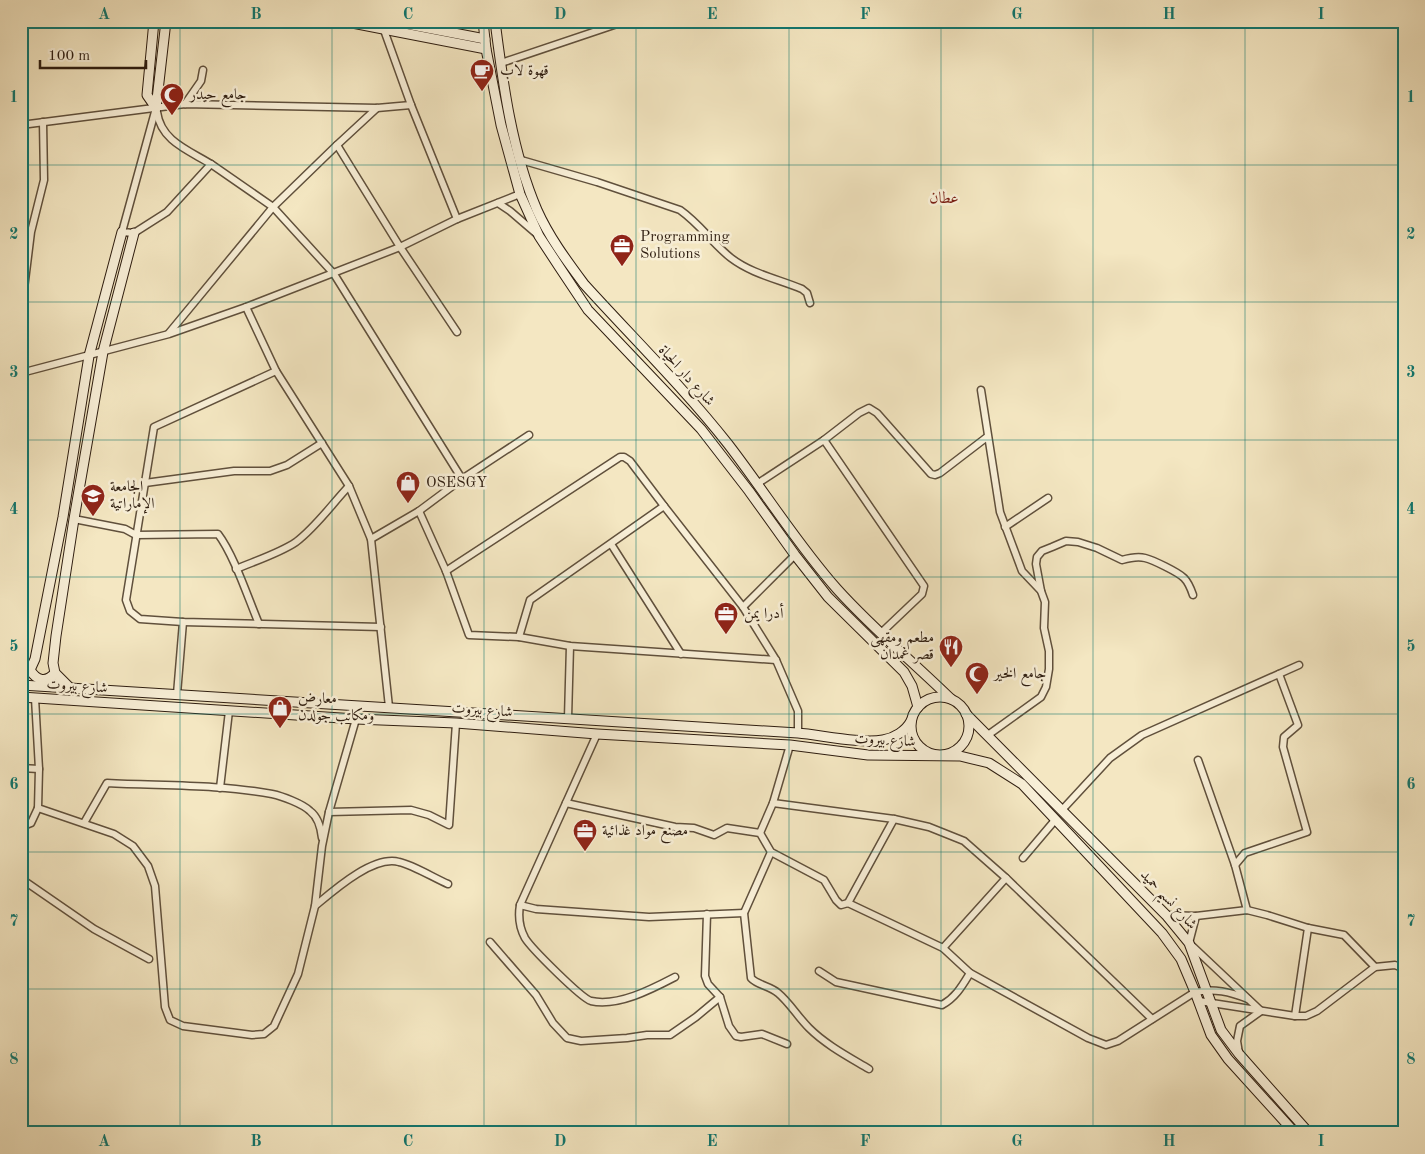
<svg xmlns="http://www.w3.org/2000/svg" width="1425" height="1154" font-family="'Old Standard TT',Amiri,serif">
  <rect width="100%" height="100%" fill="#f4e7c2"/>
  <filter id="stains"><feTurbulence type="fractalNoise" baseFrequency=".004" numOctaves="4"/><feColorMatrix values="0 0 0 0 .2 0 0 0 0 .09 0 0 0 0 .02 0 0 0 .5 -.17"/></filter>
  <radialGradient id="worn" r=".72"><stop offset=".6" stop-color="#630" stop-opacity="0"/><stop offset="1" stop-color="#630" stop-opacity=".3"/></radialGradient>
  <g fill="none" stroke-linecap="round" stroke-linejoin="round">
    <defs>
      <g id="street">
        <polyline points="384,30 411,105 457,219"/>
        <polyline points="501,63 626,21"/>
        <polyline points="185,104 201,81 203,70"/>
        <polyline points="156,108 122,232 134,233 167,212 211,164 273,207 169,333"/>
        <polyline points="377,108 337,145 273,207 334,274 462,479"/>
        <path d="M157,112C161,141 188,150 211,164"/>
        <polyline points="21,125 185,104 377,108 411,105"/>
        <polyline points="337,145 400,247 457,332"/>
        <path d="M521,160L597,182L680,210C700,224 713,244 731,258C752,274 778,279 802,289L807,293L810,303"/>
        <polyline points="498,203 510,211 538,235"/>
        <polyline points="246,307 276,371 349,486 371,539 389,707"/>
        <polyline points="21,313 31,232 44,180 43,122"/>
        <polyline points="276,371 154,427 126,600 130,611 140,619 183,622 381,627"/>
        <polyline points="21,373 169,334 246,307 400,247 457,219 520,194"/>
        <polyline points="981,390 1000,512 1022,571 1041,591 1045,602 1044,628 1049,651 1049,669 1046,687 1041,697 988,735"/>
        <polyline points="824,440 924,586 922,594 881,633"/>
        <polyline points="145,483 234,471 270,471 287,465 322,443"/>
        <polyline points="757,484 824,440 859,413 869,408 877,413 931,474 935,475 940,473 987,437"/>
        <polyline points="419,511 446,571 469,635 519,637 570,646 776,660"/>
        <path d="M74,519L125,529L136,535L218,534C234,555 248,598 259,624"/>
        <polyline points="1005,527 1048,498"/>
        <polyline points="371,539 419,511 462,479 529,435"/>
        <polyline points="611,544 681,654"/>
        <path d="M236,569C255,561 280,553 296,542C316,527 332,504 349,486"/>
        <polyline points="446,571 620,457 624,457 630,461 664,506"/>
        <path d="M1041,591L1036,564L1037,557L1042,551L1052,547L1066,541L1078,542L1097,548L1122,560C1129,558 1137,556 1145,558C1153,560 1178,572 1184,578C1188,582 1191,589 1193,595"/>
        <polyline points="743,607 795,555"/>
        <polyline points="519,637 530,600 664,506 743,607 776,660 798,711 798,733"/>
        <polyline points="177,694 183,622"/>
        <polyline points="35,698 39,769 38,808 114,834 133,846 148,866 155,886 165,1007 170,1020 183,1026 252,1035 264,1034 274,1026 298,974 315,906 322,846 329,812 356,719"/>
        <polyline points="568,718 570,646"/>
        <path d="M597,734L520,905C518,917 519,927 525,938C531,948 581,998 591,1001C618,1007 652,989 675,977"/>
        <polyline points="1198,760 1235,865 1247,910"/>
        <polyline points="21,768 39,769"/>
        <polyline points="220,788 229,711"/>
        <path d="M566,803L675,827L694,828L714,835L727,828L760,833L771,852L824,880L836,900L841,905L848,903L943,948L970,973L1088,1038L1106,1045L1118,1041L1195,992C1214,988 1230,992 1248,999"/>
        <polyline points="773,803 894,819 929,827 964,841 1006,878 1152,1019"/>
        <polyline points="1062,810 1110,758 1142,735 1299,665"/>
        <polyline points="329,812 411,810 429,815 449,825 456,723"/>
        <path d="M84,823L107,783C161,786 218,784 272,794C282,796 303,804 310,811C318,817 321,829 322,838"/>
        <polyline points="21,827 31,823 38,808"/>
        <polyline points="760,833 773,803 790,745"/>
        <path d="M771,852L744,913L751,978C757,985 770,986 778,993C789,1002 798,1017 809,1028C826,1045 849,1057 869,1069"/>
        <polyline points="1023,858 1056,819"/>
        <polyline points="21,863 23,880 94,929 149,959"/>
        <polyline points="1235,865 1245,853 1307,832 1283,747 1284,737 1298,725 1279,674"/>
        <polyline points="848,903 894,819"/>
        <polyline points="520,905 536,909 649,917 744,913"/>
        <path d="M315,906C333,891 373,855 399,862C413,865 434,878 448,884"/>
        <polyline points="1166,915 1196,916 1247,910 1267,915 1308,928 1344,935 1375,967"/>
        <polyline points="1196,916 1189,943 1261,1011 1240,1026 1237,1041 1239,1053"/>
        <polyline points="490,942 536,995 553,1023 567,1038 581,1041 627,1038 647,1035 670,1035 696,1017 720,997 708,984 705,976 707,914"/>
        <polyline points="943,948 1006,878"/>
        <path d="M819,971L836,982L942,1005C956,997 962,986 970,973"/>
        <polyline points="720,997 729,1026 736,1036 741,1037 762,1034 787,1044"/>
        <polyline points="1199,1001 1295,1016 1306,1016 1317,1011 1375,967 1395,965 1404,969"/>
        <polyline points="1295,1016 1308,928"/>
      </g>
      <g id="secondary">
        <polyline points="154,21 147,95 156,108"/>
        <polyline points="342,21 486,49"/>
        <polyline points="391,21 485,39"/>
        <polyline points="483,21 486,49 501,125 520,194 539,236 560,268 588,310 701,429 749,491 795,555 828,597 904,672 912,686 918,707"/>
        <path d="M495,21C503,84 512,152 537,210C549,237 567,261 584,284C632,337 684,388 728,444C765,492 797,544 837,589C872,628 913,662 951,699"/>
        <polyline points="156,108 166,21"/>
        <path d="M30,670C37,681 46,683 55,673"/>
        <polyline points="21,676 30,670 35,659 63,517 89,356 122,232"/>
        <path d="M21,685L798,733C821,735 861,744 883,740C894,738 906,731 911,721"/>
        <polyline points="71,689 55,673 53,663 56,636 74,519 103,352 134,233"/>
        <polyline points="21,697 356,719 456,723 597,734 790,745 868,755 960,756 989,763 1022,784 1162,933 1181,959 1195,992 1211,1035 1228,1059 1295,1133"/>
        <circle cx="940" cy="726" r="29"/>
        <polyline points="966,714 1166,915 1189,943 1221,1030 1239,1054 1309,1133"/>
      </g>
    </defs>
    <use href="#street" stroke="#60503c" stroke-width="9"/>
    <use href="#secondary" stroke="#2e1d10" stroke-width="11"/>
    <use href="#street" stroke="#f8efd7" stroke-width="6"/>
    <use href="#secondary" stroke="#f8efd7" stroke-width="9"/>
  </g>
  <path fill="none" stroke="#0f766e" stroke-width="1" stroke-opacity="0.55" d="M180,21V1133M332,21V1133M484,21V1133M636,21V1133M789,21V1133M941,21V1133M1093,21V1133M1245,21V1133M21,165H1404M21,302H1404M21,440H1404M21,577H1404M21,714H1404M21,852H1404M21,989H1404"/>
  <defs>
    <symbol id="cafe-pin" viewBox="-11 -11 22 30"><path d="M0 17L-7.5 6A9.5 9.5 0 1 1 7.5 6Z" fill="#8f2418" stroke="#f8efd7"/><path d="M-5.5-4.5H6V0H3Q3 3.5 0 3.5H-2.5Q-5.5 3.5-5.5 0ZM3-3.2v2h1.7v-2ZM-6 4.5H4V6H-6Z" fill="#fff"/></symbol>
    <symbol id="mosque-pin" viewBox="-11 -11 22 30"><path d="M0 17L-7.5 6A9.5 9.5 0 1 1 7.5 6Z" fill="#8f2418" stroke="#f8efd7"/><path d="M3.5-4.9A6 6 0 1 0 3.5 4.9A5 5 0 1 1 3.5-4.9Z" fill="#fff"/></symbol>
    <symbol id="office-pin" viewBox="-11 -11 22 30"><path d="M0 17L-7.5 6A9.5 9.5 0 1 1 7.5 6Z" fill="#8f2418" stroke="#f8efd7"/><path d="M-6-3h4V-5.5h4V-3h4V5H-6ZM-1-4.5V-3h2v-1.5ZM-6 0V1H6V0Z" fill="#fff"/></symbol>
    <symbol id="shop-pin" viewBox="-11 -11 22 30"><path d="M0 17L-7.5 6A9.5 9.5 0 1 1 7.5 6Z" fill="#8f2418" stroke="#f8efd7"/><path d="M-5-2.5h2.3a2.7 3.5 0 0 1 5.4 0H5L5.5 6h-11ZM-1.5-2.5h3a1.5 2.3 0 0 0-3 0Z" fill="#fff"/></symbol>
    <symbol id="university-pin" viewBox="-11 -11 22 30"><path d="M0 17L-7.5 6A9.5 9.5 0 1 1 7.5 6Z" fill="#8f2418" stroke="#f8efd7"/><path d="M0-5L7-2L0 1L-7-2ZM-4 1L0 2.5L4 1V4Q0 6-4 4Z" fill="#fff"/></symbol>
    <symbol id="restaurant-pin" viewBox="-11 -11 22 30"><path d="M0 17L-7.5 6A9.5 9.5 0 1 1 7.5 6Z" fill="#8f2418" stroke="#f8efd7"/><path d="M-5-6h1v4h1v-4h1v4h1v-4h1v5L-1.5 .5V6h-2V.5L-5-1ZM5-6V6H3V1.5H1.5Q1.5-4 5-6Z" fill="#fff"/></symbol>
  </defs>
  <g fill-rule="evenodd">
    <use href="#cafe-pin" x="468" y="57" width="28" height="38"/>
    <use href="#mosque-pin" x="158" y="81" width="28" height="38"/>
    <use href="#office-pin" x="608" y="232" width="28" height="38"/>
    <use href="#shop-pin" x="394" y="469" width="28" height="38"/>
    <use href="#university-pin" x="79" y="482" width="28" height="38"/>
    <use href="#office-pin" x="712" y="600" width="28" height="38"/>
    <use href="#restaurant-pin" x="937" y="633" width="28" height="38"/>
    <use href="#mosque-pin" x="963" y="660" width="28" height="38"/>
    <use href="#shop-pin" x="266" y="694" width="28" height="38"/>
    <use href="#office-pin" x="571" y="817" width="28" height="38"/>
  </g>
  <g text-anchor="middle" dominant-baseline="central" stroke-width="5" stroke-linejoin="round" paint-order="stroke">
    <g font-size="15" fill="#2e1d10" stroke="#f8efd7" text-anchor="start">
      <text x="500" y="71">قهوة لاب</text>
      <text x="190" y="95">جامع حيدر</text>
      <text x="640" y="237">Programming<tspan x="640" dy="17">Solutions</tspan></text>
      <text x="426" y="483">OSESGY</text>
      <text x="110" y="487">الجامعة<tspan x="110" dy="17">الإماراتية</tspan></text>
      <text x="744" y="614">أدرا يمن</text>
      <text x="934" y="638" text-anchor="end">مطعم ومقهى<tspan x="934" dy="17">قصر غمدان</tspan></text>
      <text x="994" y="674">جامع الخير</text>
      <text x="298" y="699">معارض<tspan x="298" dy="17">ومكاتب جولدن</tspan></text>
      <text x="602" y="831">مصنع مواد غذائية</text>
    </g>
    <g font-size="15" fill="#2e1d10" stroke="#f8efd7">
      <text transform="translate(686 376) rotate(48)">شارع دار الحياة</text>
      <text transform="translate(77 687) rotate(4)">شارع بيروت</text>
      <text transform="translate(482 711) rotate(4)">شارع بيروت</text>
      <text transform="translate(885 741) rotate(3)">شارع بيروت</text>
      <text transform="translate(1168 900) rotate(47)">شارع نسيم حميد</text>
    </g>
    <g font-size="16" fill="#7a1f14" stroke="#f8efd7">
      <text x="944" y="199">عطان</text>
    </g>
  </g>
  <rect width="1425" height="1154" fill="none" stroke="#f4e7c2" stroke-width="55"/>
  <path d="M40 60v8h106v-8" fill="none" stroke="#2e1d10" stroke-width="2.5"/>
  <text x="48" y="60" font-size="15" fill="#2e1d10" stroke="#f8efd7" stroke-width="4" paint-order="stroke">100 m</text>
  <rect x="28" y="28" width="1370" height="1098" fill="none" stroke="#0f766e" stroke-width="2"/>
  <g font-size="16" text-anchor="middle" font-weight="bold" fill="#0f766e">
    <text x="104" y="19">A</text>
    <text x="256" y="19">B</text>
    <text x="408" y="19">C</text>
    <text x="560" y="19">D</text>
    <text x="712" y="19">E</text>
    <text x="865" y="19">F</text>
    <text x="1017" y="19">G</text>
    <text x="1169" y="19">H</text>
    <text x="1321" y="19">I</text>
    <text x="14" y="102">1</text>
    <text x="1411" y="102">1</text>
    <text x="14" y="239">2</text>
    <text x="1411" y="239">2</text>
    <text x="14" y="377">3</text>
    <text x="1411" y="377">3</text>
    <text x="14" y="514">4</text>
    <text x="1411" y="514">4</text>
    <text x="14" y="651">5</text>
    <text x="1411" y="651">5</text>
    <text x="14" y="789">6</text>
    <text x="1411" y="789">6</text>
    <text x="14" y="926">7</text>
    <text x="1411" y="926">7</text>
    <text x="14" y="1064">8</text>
    <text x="1411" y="1064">8</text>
    <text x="104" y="1146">A</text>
    <text x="256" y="1146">B</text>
    <text x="408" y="1146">C</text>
    <text x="560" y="1146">D</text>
    <text x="712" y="1146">E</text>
    <text x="865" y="1146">F</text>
    <text x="1017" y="1146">G</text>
    <text x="1169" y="1146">H</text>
    <text x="1321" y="1146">I</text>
  </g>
  <rect width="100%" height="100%" filter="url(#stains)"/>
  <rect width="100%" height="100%" fill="url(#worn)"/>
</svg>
